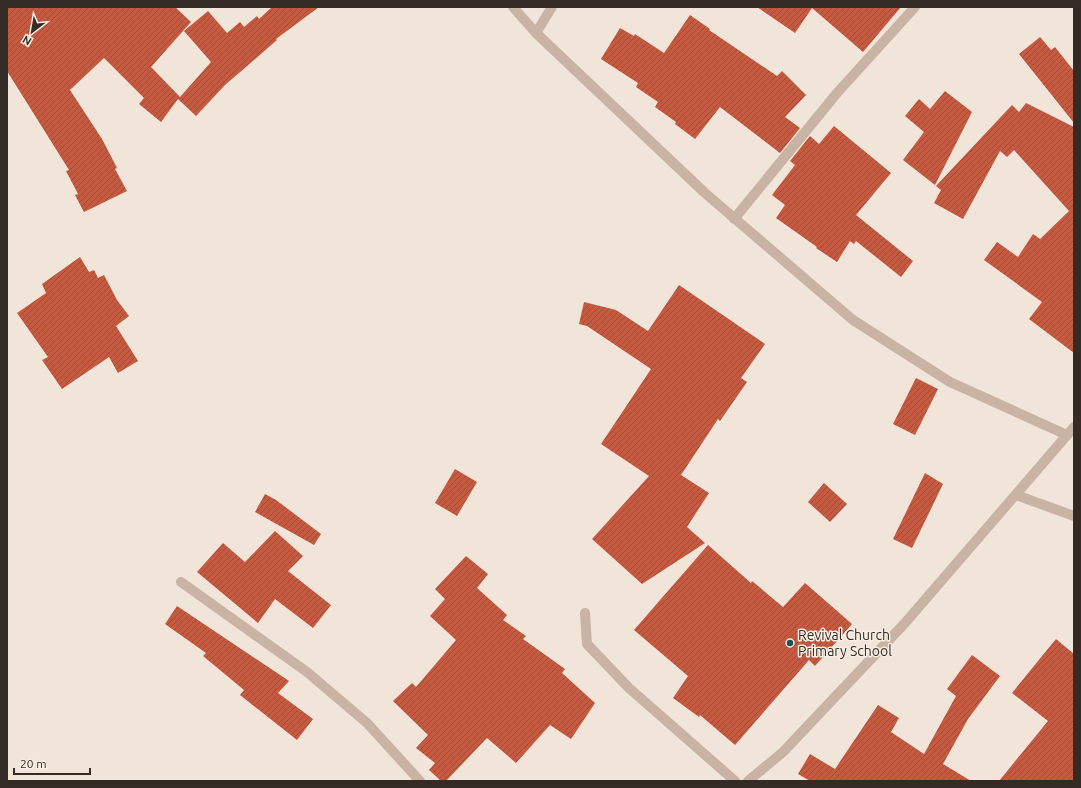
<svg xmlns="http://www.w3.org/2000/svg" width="1081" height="788" font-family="Ubuntu,sans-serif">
  <defs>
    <pattern id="building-hatch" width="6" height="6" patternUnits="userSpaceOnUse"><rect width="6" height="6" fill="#c65a41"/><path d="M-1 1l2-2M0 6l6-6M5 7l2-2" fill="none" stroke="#a24b36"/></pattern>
  </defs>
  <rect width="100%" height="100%" fill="#f1e4d8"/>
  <g fill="url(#building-hatch)">
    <polygon points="7,7 175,7 191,22 151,67 180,97 211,62 184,31 208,11 227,33 240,22 244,27 257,16 259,19 272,7 319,7 276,39 277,40 225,85 196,116 178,99 161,122 139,104 144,98 104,58 70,90 102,139 117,168 115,169 127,191 84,212 75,195 78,194 66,171 69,170 7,71"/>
    <polygon points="757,7 901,7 863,52 812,8 795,33"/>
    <polygon points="690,15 710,29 709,30 777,76 782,71 806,95 785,117 800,128 780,153 720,107 695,139 675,124 676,122 655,107 658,102 636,87 638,83 601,59 620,28 634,36 635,34 664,53"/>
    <polygon points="1040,37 1051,50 1055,47 1074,71 1074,123 1019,54"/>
    <polygon points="945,91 972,112 935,185 903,160 924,132 905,116 919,99 930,109"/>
    <polygon points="1026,103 1074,127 1074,353 1029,319 1042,302 984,260 997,242 1018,257 1033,234 1040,239 1069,211 1014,150 1007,157 1000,151 963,219 934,203 941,190 936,186 1012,105 1019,112"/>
    <polygon points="834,126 891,173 856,215 913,261 901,277 856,241 854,244 850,241 837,262 816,248 817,247 776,218 785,205 772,195 795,165 790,161 810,136 819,144"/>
    <polygon points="80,257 89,272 94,270 98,278 104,275 117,300 129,316 116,326 138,361 118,373 109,357 62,389 42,360 48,357 17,313 46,293 42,284"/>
    <polygon points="679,285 765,344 741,378 747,382 720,421 718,419 681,475 709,493 687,527 705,543 642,584 592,539 649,476 601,444 651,369 587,326 579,324 584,302 616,310 648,331"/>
    <polygon points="916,378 938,389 915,435 893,424"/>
    <polygon points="455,469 477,482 457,516 435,503"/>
    <polygon points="925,473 943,484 912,548 893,539"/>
    <polygon points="824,483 847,504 830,522 808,502"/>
    <polygon points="265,494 276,500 321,534 314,545 255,512"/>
    <polygon points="275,531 303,556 288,571 331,605 313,628 275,599 258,623 197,572 223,543 245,562"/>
    <polygon points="708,545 751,583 752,581 783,607 805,583 852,624 815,666 809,660 735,745 700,715 699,717 673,698 688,676 634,630"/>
    <polygon points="466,556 488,574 477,588 507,615 503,620 526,636 523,639 565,669 562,673 595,703 571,739 550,725 516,763 487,738 446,781 441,781 429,770 435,763 416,748 428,735 393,701 412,683 416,687 456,640 430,616 445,599 435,589"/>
    <polygon points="177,606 289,681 278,693 313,719 297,740 240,695 244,690 203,656 206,653 165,624"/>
    <polygon points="1056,639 1074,654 1074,781 999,781 1048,721 1012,693"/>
    <polygon points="972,655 1000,676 968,719 943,764 971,781 810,781 798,774 810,754 835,769 878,705 899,718 891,732 924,754 956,696 947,689"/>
  </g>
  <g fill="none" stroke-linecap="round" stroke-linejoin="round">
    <g stroke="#c9b3a4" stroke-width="10">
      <polyline points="513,7 536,33 705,193 853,320 950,382 1067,435"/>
      <polyline points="536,33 552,7"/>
      <polyline points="734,219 837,93 915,7"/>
      <polyline points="1016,495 1074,516"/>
      <polyline points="181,582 307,672 367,723 420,781"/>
      <polyline points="585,613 587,644 629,688 735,781"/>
      <polyline points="748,781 783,752 905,623 1074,427"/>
    </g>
  </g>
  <circle fill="#1c5556" stroke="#f9eee4" stroke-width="1.5" cx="790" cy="643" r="4"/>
  <g text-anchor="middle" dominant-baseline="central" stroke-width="3" stroke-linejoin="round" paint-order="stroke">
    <g font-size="14" fill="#342a26" stroke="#f9eee4" text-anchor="start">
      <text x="798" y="635">Revival Church<tspan x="798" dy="16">Primary School</tspan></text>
    </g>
  </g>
  <rect width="1081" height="788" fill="none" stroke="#342a26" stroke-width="16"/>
  <g transform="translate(32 32) rotate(211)" stroke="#f9eee4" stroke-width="3" paint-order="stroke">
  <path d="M0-3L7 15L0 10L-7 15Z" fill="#342a26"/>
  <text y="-6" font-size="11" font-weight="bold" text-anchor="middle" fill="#342a26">N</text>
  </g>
  <path d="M14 768v6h76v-6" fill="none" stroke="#342a26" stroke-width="2"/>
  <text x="20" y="768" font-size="12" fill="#342a26" stroke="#f9eee4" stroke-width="3" paint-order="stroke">20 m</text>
</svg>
